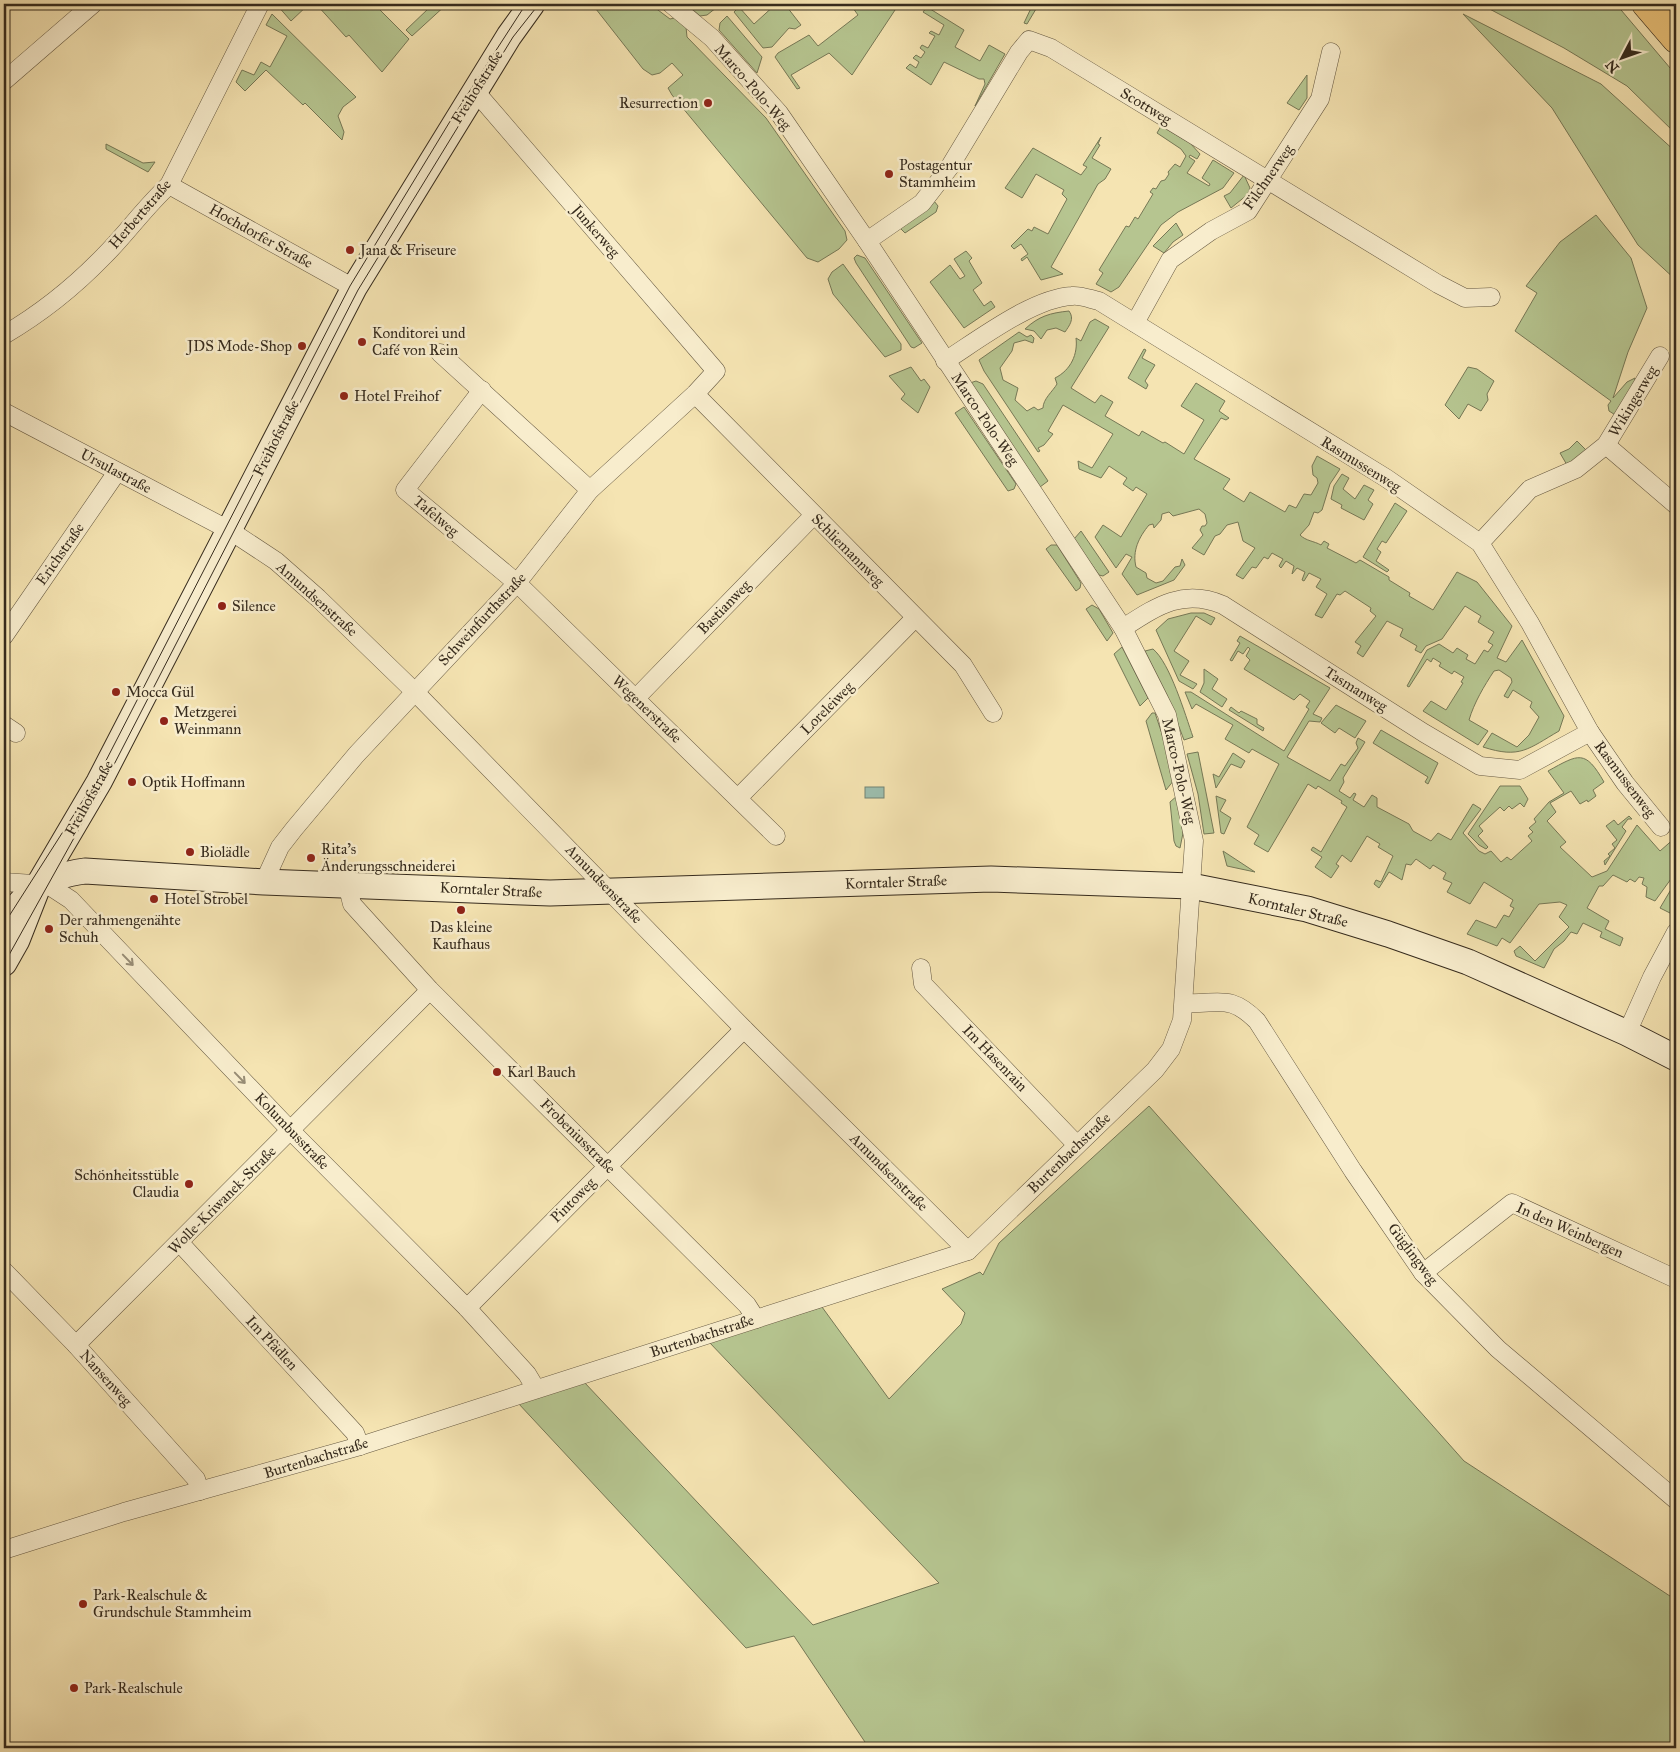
<svg xmlns="http://www.w3.org/2000/svg" width="1680" height="1752" font-family="'IM FELL Great Primer',serif">
  <rect width="100%" height="100%" fill="#f5e4b2"/>
  <filter id="stains"><feTurbulence type="fractalNoise" baseFrequency=".004" numOctaves="4"/><feColorMatrix values="0 0 0 0 .2 0 0 0 0 .09 0 0 0 0 .02 0 0 0 .5 -.17"/></filter>
  <radialGradient id="worn" r=".72"><stop offset=".6" stop-color="#630" stop-opacity="0"/><stop offset="1" stop-color="#630" stop-opacity=".3"/></radialGradient>
  <g fill="#b6c590" stroke="#767856">
    <polygon points="278,4 309,4 291,21 277,5"/>
    <polygon points="316,4 374,4 409,39 382,72 349,35 346,37"/>
    <polygon points="426,4 447,4 412,36 406,30 429,8"/>
    <polygon points="592,4 650,4 670,19 674,18 686,27 687,37 766,118 845,231 847,240 839,249 818,262 807,258 672,95 668,88 683,75 672,63 660,73 652,75 643,69"/>
    <polygon points="686,4 721,4 707,15 700,16"/>
    <polygon points="776,4 791,4 787,7 801,25 795,29 789,28 772,47 763,48 734,12 739,7 754,24"/>
    <polygon points="850,4 899,4 852,75 829,53 791,75 800,88 797,89 775,57 778,53 809,35 818,46 858,15"/>
    <polygon points="1033,4 1039,4 1027,24 1024,23"/>
    <polygon points="1480,4 1616,4 1676,75 1676,134 1627,86 1564,48"/>
    <polygon points="927,7 964,30 955,47 980,61 989,45 1005,54 975,106 985,84 984,79 979,79 944,62 931,85 906,68 910,64 916,68 919,62 913,58 916,55 921,58 925,52 920,48 922,45 928,48 935,36 929,33 931,31 939,35 944,25 923,12"/>
    <polygon points="272,14 356,97 343,107 338,116 344,132 342,140 305,103 303,105 266,70 245,91 236,82 242,70 254,75 261,62 270,67 287,36 266,25"/>
    <polygon points="1463,14 1601,84 1676,152 1676,280 1638,245 1552,108"/>
    <polygon points="727,16 762,57 757,73 719,30 720,23"/>
    <polygon points="1307,75 1307,98 1299,110 1287,103"/>
    <polygon points="1161,126 1190,143 1200,154 1197,159 1190,155 1189,157 1195,161 1187,173 1209,186 1210,184 1202,178 1213,160 1234,173 1223,188 1178,212 1161,225 1119,287 1111,292 1096,284 1103,273 1099,270 1126,226 1129,227 1135,217 1138,219 1153,194 1150,192 1153,188 1156,189 1161,181 1165,180 1169,174 1168,172 1175,164 1180,167 1186,156 1181,149 1157,133"/>
    <polygon points="1101,137 1098,144 1100,145 1092,158 1111,169 1105,179 1098,184 1051,267 1063,274 1041,280 1027,257 1022,261 1021,259 1028,254 1021,244 1014,249 1011,246 1028,229 1032,231 1034,227 1048,234 1067,199 1062,194 1064,190 1036,174 1022,198 1005,188 1033,148 1081,175 1087,167 1083,165"/>
    <polygon points="106,144 143,163 155,162 148,172 106,149"/>
    <polygon points="1244,175 1250,188 1247,195 1231,208 1224,196 1230,193"/>
    <polygon points="934,201 938,206 936,212 905,233 899,227"/>
    <polygon points="1596,215 1631,258 1647,308 1628,352 1613,398 1627,382 1635,378 1634,387 1617,416 1609,411 1608,405 1611,401 1515,331 1537,293 1526,286 1560,242"/>
    <polygon points="1176,223 1183,235 1173,242 1164,253 1153,246"/>
    <polygon points="966,251 972,258 969,261 982,283 973,290 984,306 991,301 995,307 964,328 930,282 950,265 960,279 965,276 954,259"/>
    <polygon points="857,255 865,258 922,343 914,348 911,347 856,263 854,258"/>
    <polygon points="843,264 901,344 901,350 885,357 833,294 828,279 832,272"/>
    <path d="M1069,311C1075,319 1069,326 1065,332L1056,328L1047,330L1041,339L1034,331L1025,329C1039,316 1050,313 1069,311Z"/>
    <path d="M1095,319L1109,327L1071,388L1095,403L1101,395L1113,402L1105,416L1139,436L1142,431L1163,443L1165,442L1184,454L1204,420L1181,406L1196,383L1225,401L1219,411L1229,418L1226,420L1221,418L1194,459L1230,479L1223,489L1244,502L1250,492L1285,512L1289,505L1296,508L1304,494L1311,495L1318,483L1317,478L1313,475L1312,466L1317,456L1340,469L1330,484L1322,510L1318,513L1314,512L1309,525L1300,535C1306,541 1314,541 1321,545L1324,541L1329,544L1327,548L1356,563L1360,560L1389,577V580L1410,593L1409,596L1433,610L1457,572L1477,582L1512,626L1497,658L1506,662L1522,640L1564,716L1559,731C1528,749 1520,759 1483,747L1492,733L1517,747L1529,735L1539,717L1530,707L1532,702L1513,690L1508,698L1504,696L1512,682L1511,678L1499,670L1494,671C1484,686 1474,703 1469,720L1488,731L1478,745L1423,711L1431,701L1446,710L1463,683L1461,682L1464,677L1454,671L1452,674L1439,666L1441,663L1433,658L1431,662L1427,659L1409,687L1407,686L1427,650L1439,644L1453,653L1457,648L1468,655L1466,659L1475,664L1484,650L1488,652L1493,645L1488,642L1494,632L1478,622L1481,616L1465,606L1442,639L1426,646L1421,653L1415,650L1417,646L1400,636L1403,629L1387,621L1363,657L1357,653L1361,646L1355,642L1376,616L1370,611L1371,608L1345,591L1340,595L1337,594L1322,618L1315,615L1327,594L1316,587L1321,579L1309,573L1304,581L1302,580L1305,572L1297,568L1292,574L1294,566L1286,561L1281,568L1279,566L1283,559L1272,553L1268,559L1264,557L1256,568L1252,567L1243,579L1236,575L1255,548L1243,541L1238,522L1227,525L1220,534L1215,536L1204,555L1192,548L1203,535L1200,530L1202,526H1205L1207,523L1205,514L1199,509L1173,516L1169,512L1162,514L1161,520L1154,528L1153,524L1149,525C1139,537 1132,551 1136,567L1146,573L1147,578L1156,583L1163,581L1175,567L1180,566L1182,559L1185,565L1174,580L1137,595L1122,574L1132,557L1126,554L1116,568L1095,537L1103,525L1121,537L1147,494L1136,487L1133,491L1123,484L1127,478L1109,466L1101,478L1079,469L1078,461L1092,468L1113,434L1063,405L1048,431L1053,434L1044,445L1038,448L1040,451L1038,452L984,371L979,360L1019,332L1027,337L1031,335L1034,338L1033,343L1025,340L1014,343L1012,351L1000,368L1003,380L1018,388L1015,400L1027,411L1034,407L1038,410L1043,408C1043,399 1053,391 1057,384L1055,378C1071,370 1078,354 1076,338L1081,341L1090,322Z"/>
    <polygon points="1144,349 1146,350 1142,358 1155,365 1145,381 1148,385 1146,389 1128,378"/>
    <polygon points="911,367 921,381 924,379 930,387 918,413 901,399 905,394 889,376"/>
    <polygon points="1468,367 1477,369 1494,381 1487,394 1488,400 1481,411 1468,404 1459,419 1445,405"/>
    <polygon points="976,381 983,384 1048,481 1040,487 970,383"/>
    <polygon points="964,407 1016,484 1014,489 1008,491 955,413"/>
    <polygon points="1577,441 1587,451 1567,465 1560,453 1569,449"/>
    <polygon points="1342,474 1349,478 1343,489 1355,499 1364,485 1374,490 1368,500 1373,504 1364,520 1341,508 1342,505 1331,499 1334,486"/>
    <polygon points="1395,503 1407,511 1386,543 1382,541 1377,549 1381,552 1376,561 1389,570 1387,572 1363,557"/>
    <polygon points="1081,531 1109,572 1103,576 1099,575 1074,539"/>
    <polygon points="1051,545 1057,545 1081,583 1080,588 1076,591 1046,549"/>
    <polygon points="1092,605 1099,609 1113,633 1107,641 1086,609"/>
    <polygon points="1191,613 1204,613 1215,618 1211,625 1196,616 1174,651 1189,661 1180,675 1197,684 1193,689 1179,681 1156,630 1168,619"/>
    <path d="M1240,636L1330,688L1313,714L1322,718L1320,722L1309,721L1287,757L1330,781L1341,764L1345,766L1358,748L1356,743L1358,738L1365,742L1343,778L1344,782L1339,791L1350,798L1354,793L1356,794L1353,800L1364,807L1372,795L1377,798V807L1409,824L1413,831L1431,841L1438,833L1451,840L1473,804L1481,809L1463,833L1479,851L1485,854L1491,851L1501,862L1507,857L1511,860L1532,841L1528,836L1533,832L1529,828L1536,822L1534,819L1549,802L1564,793L1548,771C1579,754 1585,749 1604,782L1593,790L1596,796L1588,802L1587,800L1580,804L1571,791L1550,803L1556,812L1547,821L1566,842L1560,847L1592,877L1607,871L1637,825L1660,851L1676,837V872L1655,901L1646,897L1647,887L1642,884L1644,878L1639,877L1635,882L1630,879L1627,882L1613,875L1603,886H1599L1587,908L1609,921L1605,929L1623,938L1620,946L1600,937L1602,932L1583,923L1577,934L1571,932L1564,941L1554,949L1544,968L1516,956L1514,951L1520,946L1535,961L1569,927L1559,917L1567,905L1560,902L1539,904L1510,943L1502,938L1497,946L1467,934L1476,920L1496,928L1504,915L1509,917L1514,908L1510,906L1513,900L1484,882L1470,904L1447,892L1452,883L1443,879L1446,873L1433,865L1430,869L1416,859L1411,865L1406,864L1402,880L1389,872L1379,888L1374,884L1376,880L1381,882L1393,856L1378,847L1380,844L1367,836L1351,862L1342,855L1336,864L1339,866L1331,878L1315,867L1322,857L1311,850L1313,847L1321,852L1347,807L1341,803L1342,801L1318,786L1316,789L1308,784L1268,852L1254,844L1259,835L1247,827L1279,764L1252,749L1249,753L1225,739L1233,725L1196,704L1192,709L1185,692H1191L1284,751L1309,709L1306,707L1310,701L1300,694L1294,700L1244,669L1250,660L1246,656L1250,649L1248,647L1243,654L1238,651L1232,661L1230,660L1240,643L1237,641Z"/>
    <polygon points="1122,647 1148,698 1140,706 1114,654"/>
    <path d="M1153,649C1170,663 1185,714 1193,737L1184,740L1167,695L1145,651Z"/>
    <polygon points="1204,669 1218,679 1212,689 1227,699 1222,707 1200,692 1204,683"/>
    <polygon points="1336,705 1366,721 1355,738 1339,728 1335,733 1321,723"/>
    <polygon points="1231,707 1239,713 1241,711 1257,719 1257,724 1264,728 1263,731 1229,710"/>
    <polygon points="1152,713 1155,713 1173,767 1174,780 1166,790 1146,721"/>
    <polygon points="1381,730 1438,763 1428,784 1425,782 1428,777 1373,743"/>
    <polygon points="1198,752 1214,833 1204,834 1198,794 1187,754"/>
    <polygon points="1233,753 1245,761 1241,768 1231,764 1216,788 1213,774 1219,777"/>
    <polygon points="1500,786 1520,786 1528,799 1524,807 1520,803 1512,809 1509,806 1504,811 1500,807 1479,826 1483,831 1478,836 1488,847 1486,849 1479,845 1468,834"/>
    <polygon points="1178,795 1183,833 1180,848 1176,846 1174,841 1170,802"/>
    <polygon points="1216,796 1226,800 1220,811 1231,818 1224,834 1221,833"/>
    <polygon points="1629,816 1632,819 1628,819 1622,827 1626,831 1605,865 1604,861 1610,856 1608,854 1615,848 1612,844 1617,840 1606,826 1614,820 1618,825"/>
    <polygon points="1223,851 1255,872 1227,866"/>
    <polygon points="1676,881 1676,907 1672,914 1660,908"/>
    <polygon points="1149,1106 1464,1461 1676,1600 1676,1748 869,1748 794,1636 746,1648 518,1403 584,1382 813,1625 939,1583 709,1342 822,1307 889,1399 961,1324 965,1313 942,1289 980,1272 983,1275 999,1243"/>
  </g>
  <rect fill="#9cbeae" stroke="#738374" x="865" y="787" width="19" height="11"/>
  <g fill="none" stroke-linecap="round" stroke-linejoin="round">
    <defs>
      <g id="street">
        <polyline points="4,81 93,4"/>
        <polyline points="169,185 354,288"/>
        <polyline points="867,241 922,203 949,168 1019,52 1029,40 1051,48 1438,284 1465,298 1491,297"/>
        <polyline points="1135,323 1170,260 1211,231 1248,211 1320,99 1331,52"/>
        <path d="M4,335C40,314 74,287 104,256C127,233 145,207 169,185L260,4"/>
        <polyline points="440,353 590,490"/>
        <path d="M945,361C978,340 1033,298 1072,296C1080,295 1090,299 1099,301L1386,478L1480,543L1530,623L1590,732L1625,783L1661,827"/>
        <polyline points="482,390 405,490 517,583 776,836"/>
        <polyline points="695,394 963,665 993,713"/>
        <polyline points="4,412 229,530 276,561 318,598 415,692 744,1029 968,1251"/>
        <polyline points="1606,445 1676,505"/>
        <polyline points="1480,543 1530,489 1576,469 1606,445 1660,356"/>
        <path d="M1123,628C1157,606 1183,588 1223,605L1424,733L1480,766L1520,770L1590,732"/>
        <polyline points="4,636 117,472"/>
        <polyline points="636,698 813,516"/>
        <polyline points="4,725 16,733"/>
        <polyline points="738,798 915,618"/>
        <polyline points="4,882 48,885 71,900 291,1131 467,1308 527,1374 536,1389"/>
        <polyline points="264,882 280,847 294,829 356,755 517,583 590,490 695,394 716,371 475,91"/>
        <polyline points="347,884 352,904 430,990 747,1305 756,1319"/>
        <polyline points="921,968 923,984 1077,1145"/>
        <path d="M1184,1003C1219,1005 1229,993 1257,1021L1353,1171L1423,1273L1498,1349L1676,1500"/>
        <polyline points="1627,1033 1652,977 1676,932"/>
        <polyline points="180,1243 355,1433 360,1446"/>
        <polyline points="4,1271 76,1345 196,1479 200,1491"/>
        <polyline points="1423,1273 1512,1203 1676,1279"/>
        <polyline points="467,1308 744,1029"/>
        <polyline points="76,1345 430,990"/>
        <polyline points="4,1550 124,1512 360,1446 968,1251 1155,1070 1171,1049 1182,1020 1194,841 1167,715 1123,628 867,241 779,113 712,38 671,4"/>
      </g>
      <g id="secondary">
        <path d="M4,924C28,889 42,877 85,871L264,882L550,893L991,879L1191,886L1307,909L1388,934L1468,962L1627,1033L1676,1058"/>
        <polyline points="4,963 17,940 39,884 99,782 354,288 509,36 532,4"/>
      </g>
      <polyline id="highway" points="1646,4 1676,39"/>
    </defs>
    <use href="#street" stroke="#665942" stroke-width="19"/>
    <use href="#secondary" stroke="#362b1d" stroke-width="27"/>
    <use href="#highway" stroke="#362b1d" stroke-width="29"/>
    <use href="#street" stroke="#f8edcd" stroke-width="18"/>
    <use href="#secondary" stroke="#f8edcd" stroke-width="25"/>
    <use href="#highway" stroke="#eac279" stroke-width="28"/>
    <g stroke="#362b1d" stroke-width="1">
      <polyline points="4,924 96,780 350,286 449,123 526,4"/>
      <polyline points="4,964 104,784 358,290 513,37 539,4"/>
    </g>
  </g>
  <defs><path id="oneway-shaft" d="M-6 0H5M1.5-3L5.5 0L1.5 3" fill="none" stroke-width="1.6" stroke-linecap="round" stroke-linejoin="round" transform="scale(1.25)"/></defs>
  <g stroke="#978c75">
    <use href="#oneway-shaft" transform="translate(128 960) rotate(46)"/>
    <use href="#oneway-shaft" transform="translate(240 1078) rotate(46)"/>
  </g>
  <g fill="#8f2418" stroke="#f8edcd" stroke-width="2">
    <circle cx="708" cy="103" r="5"/>
    <circle cx="889" cy="174" r="5"/>
    <circle cx="350" cy="250" r="5"/>
    <circle cx="362" cy="342" r="5"/>
    <circle cx="302" cy="346" r="5"/>
    <circle cx="344" cy="396" r="5"/>
    <circle cx="222" cy="606" r="5"/>
    <circle cx="116" cy="692" r="5"/>
    <circle cx="164" cy="721" r="5"/>
    <circle cx="132" cy="782" r="5"/>
    <circle cx="190" cy="852" r="5"/>
    <circle cx="311" cy="858" r="5"/>
    <circle cx="154" cy="899" r="5"/>
    <circle cx="461" cy="910" r="5"/>
    <circle cx="49" cy="929" r="5"/>
    <circle cx="497" cy="1072" r="5"/>
    <circle cx="189" cy="1184" r="5"/>
    <circle cx="83" cy="1604" r="5"/>
    <circle cx="74" cy="1688" r="5"/>
  </g>
  <g text-anchor="middle" dominant-baseline="central" stroke-width="5" stroke-linejoin="round" paint-order="stroke">
    <g font-size="15" fill="#362b1d" stroke="#f8edcd">
      <text transform="translate(477 87) rotate(-58)">Freihofstraße</text>
      <text transform="translate(753 87) rotate(49)">Marco-Polo-Weg</text>
      <text transform="translate(1146 106) rotate(31)">Scottweg</text>
      <text transform="translate(1268 177) rotate(-55)">Filchnerweg</text>
      <text transform="translate(140 214) rotate(-49)">Herbertstraße</text>
      <text transform="translate(596 231) rotate(49)">Junkerweg</text>
      <text transform="translate(261 236) rotate(29)">Hochdorfer Straße</text>
      <text transform="translate(1633 401) rotate(-59)">Wikingerweg</text>
      <text transform="translate(985 419) rotate(56)">Marco-Polo-Weg</text>
      <text transform="translate(276 438) rotate(-63)">Freihofstraße</text>
      <text transform="translate(1361 464) rotate(32)">Rasmussenweg</text>
      <text transform="translate(116 471) rotate(28)">Ursulastraße</text>
      <text transform="translate(436 516) rotate(40)">Tafelweg</text>
      <text transform="translate(848 550) rotate(45)">Schliemannweg</text>
      <text transform="translate(60 554) rotate(-55)">Erichstraße</text>
      <text transform="translate(317 599) rotate(42)">Amundsenstraße</text>
      <text transform="translate(724 607) rotate(-46)">Bastianweg</text>
      <text transform="translate(482 619) rotate(-47)">Schweinfurthstraße</text>
      <text transform="translate(1356 689) rotate(32)">Tasmanweg</text>
      <text transform="translate(827 708) rotate(-45)">Loreleiweg</text>
      <text transform="translate(647 709) rotate(44)">Wegenerstraße</text>
      <text transform="translate(1179 771) rotate(77)">Marco-Polo-Weg</text>
      <text transform="translate(1625 779) rotate(53)">Rasmussenweg</text>
      <text transform="translate(89 798) rotate(-61)">Freihofstraße</text>
      <text transform="translate(896 882) rotate(-2)">Korntaler Straße</text>
      <text transform="translate(604 884) rotate(46)">Amundsenstraße</text>
      <text transform="translate(491 890) rotate(3)">Korntaler Straße</text>
      <text transform="translate(1298 910) rotate(14)">Korntaler Straße</text>
      <text transform="translate(995 1058) rotate(46)">Im Hasenrain</text>
      <text transform="translate(292 1131) rotate(46)">Kolumbusstraße</text>
      <text transform="translate(578 1136) rotate(45)">Frobeniusstraße</text>
      <text transform="translate(1069 1153) rotate(-44)">Burtenbachstraße</text>
      <text transform="translate(889 1172) rotate(45)">Amundsenstraße</text>
      <text transform="translate(222 1200) rotate(-45)">Wolle-Kriwanek-Straße</text>
      <text transform="translate(573 1200) rotate(-45)">Pintoweg</text>
      <text transform="translate(1570 1230) rotate(24)">In den Weinbergen</text>
      <text transform="translate(1413 1254) rotate(53)">Güglingweg</text>
      <text transform="translate(702 1336) rotate(-18)">Burtenbachstraße</text>
      <text transform="translate(272 1343) rotate(47)">Im Pfädlen</text>
      <text transform="translate(106 1378) rotate(48)">Nansenweg</text>
      <text transform="translate(316 1458) rotate(-17)">Burtenbachstraße</text>
    </g>
    <g font-size="15" fill="#362b1d" stroke="#f8edcd" text-anchor="start">
      <text x="698" y="103" text-anchor="end">Resurrection</text>
      <text x="899" y="165">Postagentur<tspan x="899" dy="17">Stammheim</tspan></text>
      <text x="360" y="250">Jana &amp; Friseure</text>
      <text x="372" y="333">Konditorei und<tspan x="372" dy="17">Café von Rein</tspan></text>
      <text x="292" y="346" text-anchor="end">JDS Mode-Shop</text>
      <text x="354" y="396">Hotel Freihof</text>
      <text x="232" y="606">Silence</text>
      <text x="126" y="692">Mocca Gül</text>
      <text x="174" y="712">Metzgerei<tspan x="174" dy="17">Weinmann</tspan></text>
      <text x="142" y="782">Optik Hoffmann</text>
      <text x="321" y="849">Rita's<tspan x="321" dy="17">Änderungsschneiderei</tspan></text>
      <text x="200" y="852">Biolädle</text>
      <text x="164" y="899">Hotel Strobel</text>
      <text x="59" y="920">Der rahmengenähte<tspan x="59" dy="17">Schuh</tspan></text>
      <text x="461" y="927" text-anchor="middle">Das kleine<tspan x="461" dy="17">Kaufhaus</tspan></text>
      <text x="507" y="1072">Karl Bauch</text>
      <text x="179" y="1175" text-anchor="end">Schönheitsstüble<tspan x="179" dy="17">Claudia</tspan></text>
      <text x="93" y="1595">Park-Realschule &amp;<tspan x="93" dy="17">Grundschule Stammheim</tspan></text>
      <text x="84" y="1688">Park-Realschule</text>
    </g>
  </g>
  <rect width="1680" height="1752" fill="none" stroke="#f5e4b2" stroke-width="20"/>
  <rect x="5" y="5" width="1670" height="1742" fill="none" stroke="#362b1d" stroke-width="2.5"/>
  <rect x="10" y="10" width="1660" height="1732" fill="none" stroke="#362b1d"/>
  <g transform="translate(1622 58) rotate(229)" stroke="#f8edcd" stroke-width="4" paint-order="stroke">
  <path d="M0-4L9 19L0 12L-9 19Z" fill="#362b1d"/>
  <text y="-8" font-size="14" font-weight="bold" text-anchor="middle" fill="#362b1d">N</text>
  </g>
  <rect width="100%" height="100%" filter="url(#stains)"/>
  <rect width="100%" height="100%" fill="url(#worn)"/>
</svg>
